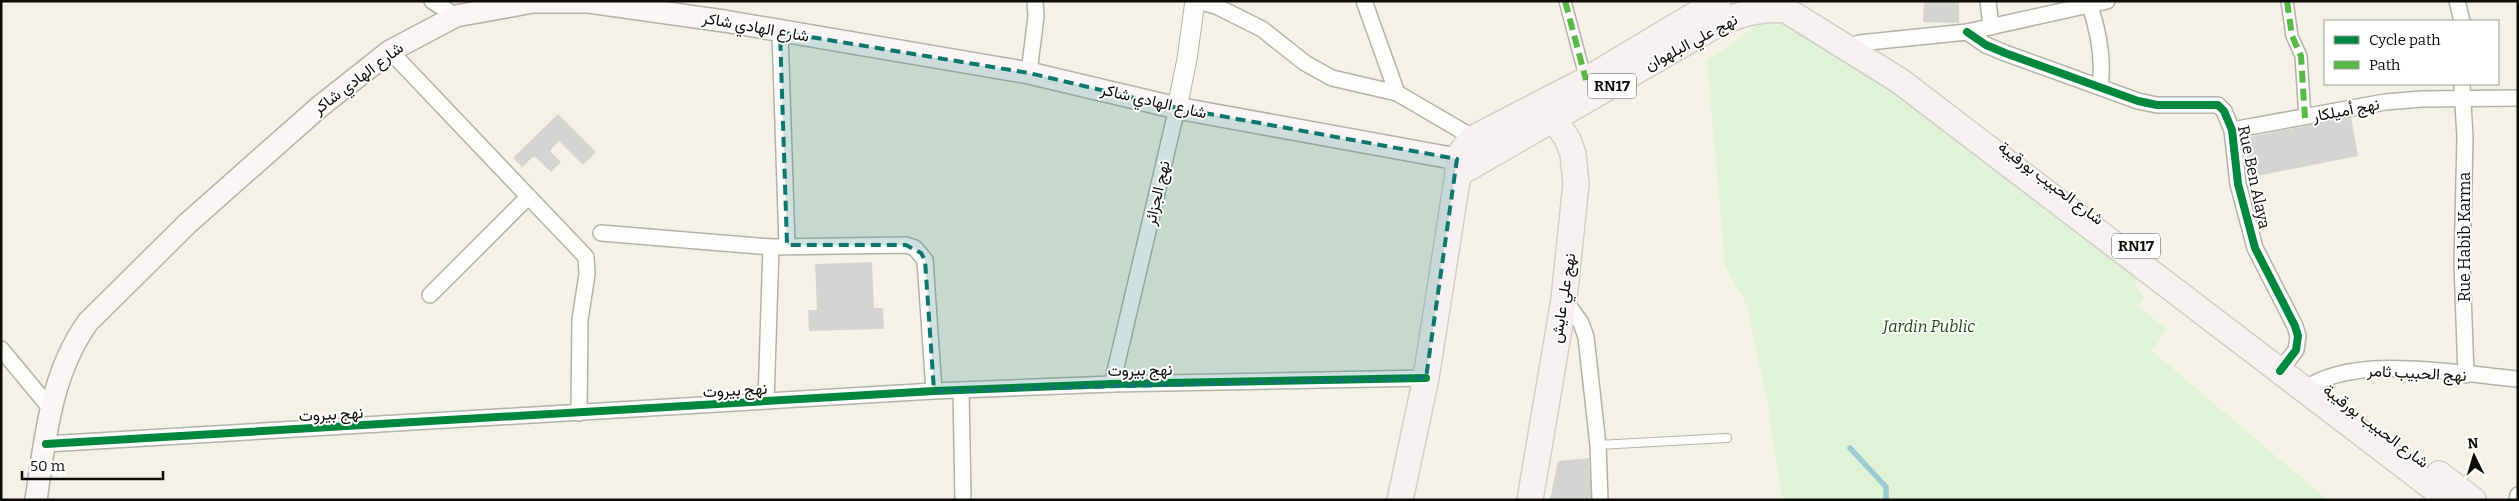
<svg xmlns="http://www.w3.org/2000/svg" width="2519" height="501" font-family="Bitter,Vazirmatn,serif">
  <rect width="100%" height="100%" fill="#f4f2e7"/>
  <polygon fill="#e0f3d6" points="1768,18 1807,30 1929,107 2137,269 2136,287 2144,298 2138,306 2167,329 2152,351 2328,500 1782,500 1768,406 1747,305 1725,266 1707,60"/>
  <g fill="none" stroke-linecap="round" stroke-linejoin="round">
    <polyline stroke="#9ccbd6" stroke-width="5.5" points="1850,448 1886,487 1886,500"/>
  </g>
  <g fill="#d6d4d2">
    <polygon points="1924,1 1959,1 1959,23 1923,22"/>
    <polygon points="558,114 596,152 583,165 559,141 550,151 561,162 551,172 534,156 522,167 513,158"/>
    <polygon points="2351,117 2358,156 2251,177 2243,138"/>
    <polygon points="872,262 874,308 883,308 884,329 809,331 808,310 817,310 815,264"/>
    <polygon points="1589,458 1590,474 1599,473 1599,500 1550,500 1558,461"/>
  </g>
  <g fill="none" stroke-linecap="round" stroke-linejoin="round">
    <defs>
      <polyline id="service" points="1598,445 1727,438"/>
      <g id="pedestrian">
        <polyline points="1565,1 1586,80"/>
        <polyline points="2287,1 2292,36 2301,56 2305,118"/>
      </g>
      <g id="minor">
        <polyline points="432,1 456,16"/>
        <polyline points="1197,1 1216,6 1262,29 1305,63 1332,78 1397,93"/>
        <polyline points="1364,1 1397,93 1474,138"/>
        <polyline points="1988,1 1991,27"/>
        <polyline points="2457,1 2462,21"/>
        <path d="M2090,6C2099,33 2104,59 2100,87"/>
        <polyline points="780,32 787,245"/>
        <polyline points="1967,32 1986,45 2005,53 2138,101 2157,105 2218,105 2224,111 2232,130 2238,184 2255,248 2295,326 2298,336 2296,350 2280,371"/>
        <polyline points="390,51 586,257 587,274 580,320 579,413"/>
        <polyline points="1851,52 1859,43 1967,32 2107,1"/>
        <polyline points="1029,73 1036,16 1035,1"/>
        <polyline points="2462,84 2465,138 2462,264 2466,375"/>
        <polyline points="2232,130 2385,102 2422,99 2518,98"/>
        <polyline points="601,233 771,247 906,245 915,248 925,260 934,391"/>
        <polyline points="430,295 527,198"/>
        <polyline points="1564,299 1581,323 1586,337 1598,445 1600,500"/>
        <polyline points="1,349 51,409"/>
        <polyline points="1112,384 1177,108"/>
        <polyline points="961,390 963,500"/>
        <path d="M2304,390C2352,353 2460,374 2518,379"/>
        <polyline points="766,401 771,247"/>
        <polyline points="46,444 934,391 1112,384 1426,378"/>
        <polyline points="2517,500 2518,495"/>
      </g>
      <polyline id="tertiary" points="1177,108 1187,59 1195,1"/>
      <path id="secondary" d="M36,500C45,439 51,373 88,322L188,223L318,108L390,51L456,16L533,2H589L724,21L1029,73L1177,108L1457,159L1473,164"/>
      <g id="primary">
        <path d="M1458,174L1721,22C1744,13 1762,8 1786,10L1900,81L2449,500"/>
        <polyline points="2439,474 2473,500"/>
        <path d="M1400,500L1426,378L1458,174C1457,157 1461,149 1474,138L1586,80L1718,1"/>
        <polyline points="1530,500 1564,299 1576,184 1573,154 1568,140 1545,106"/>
      </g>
    </defs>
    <use href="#service" stroke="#b3b2a9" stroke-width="10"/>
    <use href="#pedestrian" stroke="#b3b2a9" stroke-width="14"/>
    <use href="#minor" stroke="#b3b2a9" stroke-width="18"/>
    <use href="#tertiary" stroke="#b3b2a9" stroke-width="21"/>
    <use href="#secondary" stroke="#b3b2a9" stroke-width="24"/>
    <use href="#primary" stroke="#cfcec9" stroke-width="28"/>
    <use href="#service" stroke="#fdfdfb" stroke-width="8"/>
    <use href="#pedestrian" stroke="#fdfdfb" stroke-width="11"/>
    <use href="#minor" stroke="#fdfdfb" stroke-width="15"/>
    <use href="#tertiary" stroke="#fdfdfb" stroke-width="19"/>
    <use href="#secondary" stroke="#faf6f5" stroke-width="21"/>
    <use href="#primary" stroke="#f6f0f0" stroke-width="25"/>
    <g stroke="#58b947" stroke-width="6" stroke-dasharray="12 6" stroke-linecap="butt">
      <polyline points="1565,1 1586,80"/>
      <polyline points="2287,1 2292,36 2301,56 2305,118"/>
    </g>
    <defs>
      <g id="cycleway">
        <polyline points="1967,32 1986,45 2005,53 2138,101 2157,105 2218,105 2224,111 2232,130 2238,184 2255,248 2295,326 2298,336 2296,350 2280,371"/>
        <polyline points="46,444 934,391 1112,384 1426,378"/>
      </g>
    </defs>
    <use href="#cycleway" stroke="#fff" stroke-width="11"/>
    <use href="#cycleway" stroke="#00873e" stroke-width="8"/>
  </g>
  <path fill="#0f766e" fill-opacity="0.2" stroke="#0f766e" stroke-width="4" stroke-dasharray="10 6" stroke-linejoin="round" d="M780,32L1029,73L1177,108L1457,159L1426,378L934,391L925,260L921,253L906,245H787Z"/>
  <g text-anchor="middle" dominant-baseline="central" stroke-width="4" stroke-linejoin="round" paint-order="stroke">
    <g fill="#fff" stroke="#565451" stroke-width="1">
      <rect x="1588" y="73.5" width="48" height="25" rx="4"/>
      <rect x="2112" y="233.5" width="48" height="25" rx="4"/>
    </g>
    <g font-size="15" font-weight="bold" fill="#0d0b06">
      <text x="1612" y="86">RN17</text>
      <text x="2136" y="246">RN17</text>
    </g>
    <g font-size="16" fill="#0d0b06" stroke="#fff">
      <text transform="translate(756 27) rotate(10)">شارع الهادي شاكر</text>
      <text transform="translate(1691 42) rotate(-28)">نهج علي البلهوان</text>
      <text transform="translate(358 78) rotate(-37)">شارع الهادي شاكر</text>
      <text transform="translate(1154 101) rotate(13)">شارع الهادي شاكر</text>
      <text transform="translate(2346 110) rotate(-11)">نهج أميلكار</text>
      <text transform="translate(2254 177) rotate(78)">Rue Ben Alaya</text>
      <text transform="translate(2051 183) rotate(37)">شارع الحبيب بورقيبة</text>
      <text transform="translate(1157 193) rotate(-77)">نهج الجزائر</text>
      <text transform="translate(2464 237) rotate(-90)">Rue Habib Karma</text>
      <text transform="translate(1563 298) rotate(-81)">نهج علي عايش</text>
      <text transform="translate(1140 370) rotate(-1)">نهج بيروت</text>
      <text transform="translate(2417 373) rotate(3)">نهج الحبيب ثامر</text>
      <text transform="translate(735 390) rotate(-3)">نهج بيروت</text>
      <text transform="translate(331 414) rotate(-3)">نهج بيروت</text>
      <text transform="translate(2376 426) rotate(37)">شارع الحبيب بورقيبة</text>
    </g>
    <g font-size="16" font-style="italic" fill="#194a0c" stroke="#fff">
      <text x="1929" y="326">Jardin Public</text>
    </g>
  </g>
  <rect width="2519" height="501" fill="none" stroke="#0d0b06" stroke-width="5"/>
  <rect x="2324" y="20" width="175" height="65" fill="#ffffff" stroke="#9e9d9b"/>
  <rect x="2334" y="36" width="25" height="8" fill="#00873e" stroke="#9e9d9b"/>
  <text x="2369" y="45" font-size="15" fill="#0d0b06">Cycle path</text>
  <rect x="2334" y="61" width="25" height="8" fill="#58b947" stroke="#9e9d9b"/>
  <text x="2369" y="70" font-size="15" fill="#0d0b06">Path</text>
  <g transform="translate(2474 456) rotate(355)" stroke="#ffffff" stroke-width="4" paint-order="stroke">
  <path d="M0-4L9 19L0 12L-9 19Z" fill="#0d0b06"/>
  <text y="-8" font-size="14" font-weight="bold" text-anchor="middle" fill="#0d0b06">N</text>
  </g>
  <path d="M22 471v8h141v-8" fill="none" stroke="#0d0b06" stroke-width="2.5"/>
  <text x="30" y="471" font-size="15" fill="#0d0b06" stroke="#ffffff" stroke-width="4" paint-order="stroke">50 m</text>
</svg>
